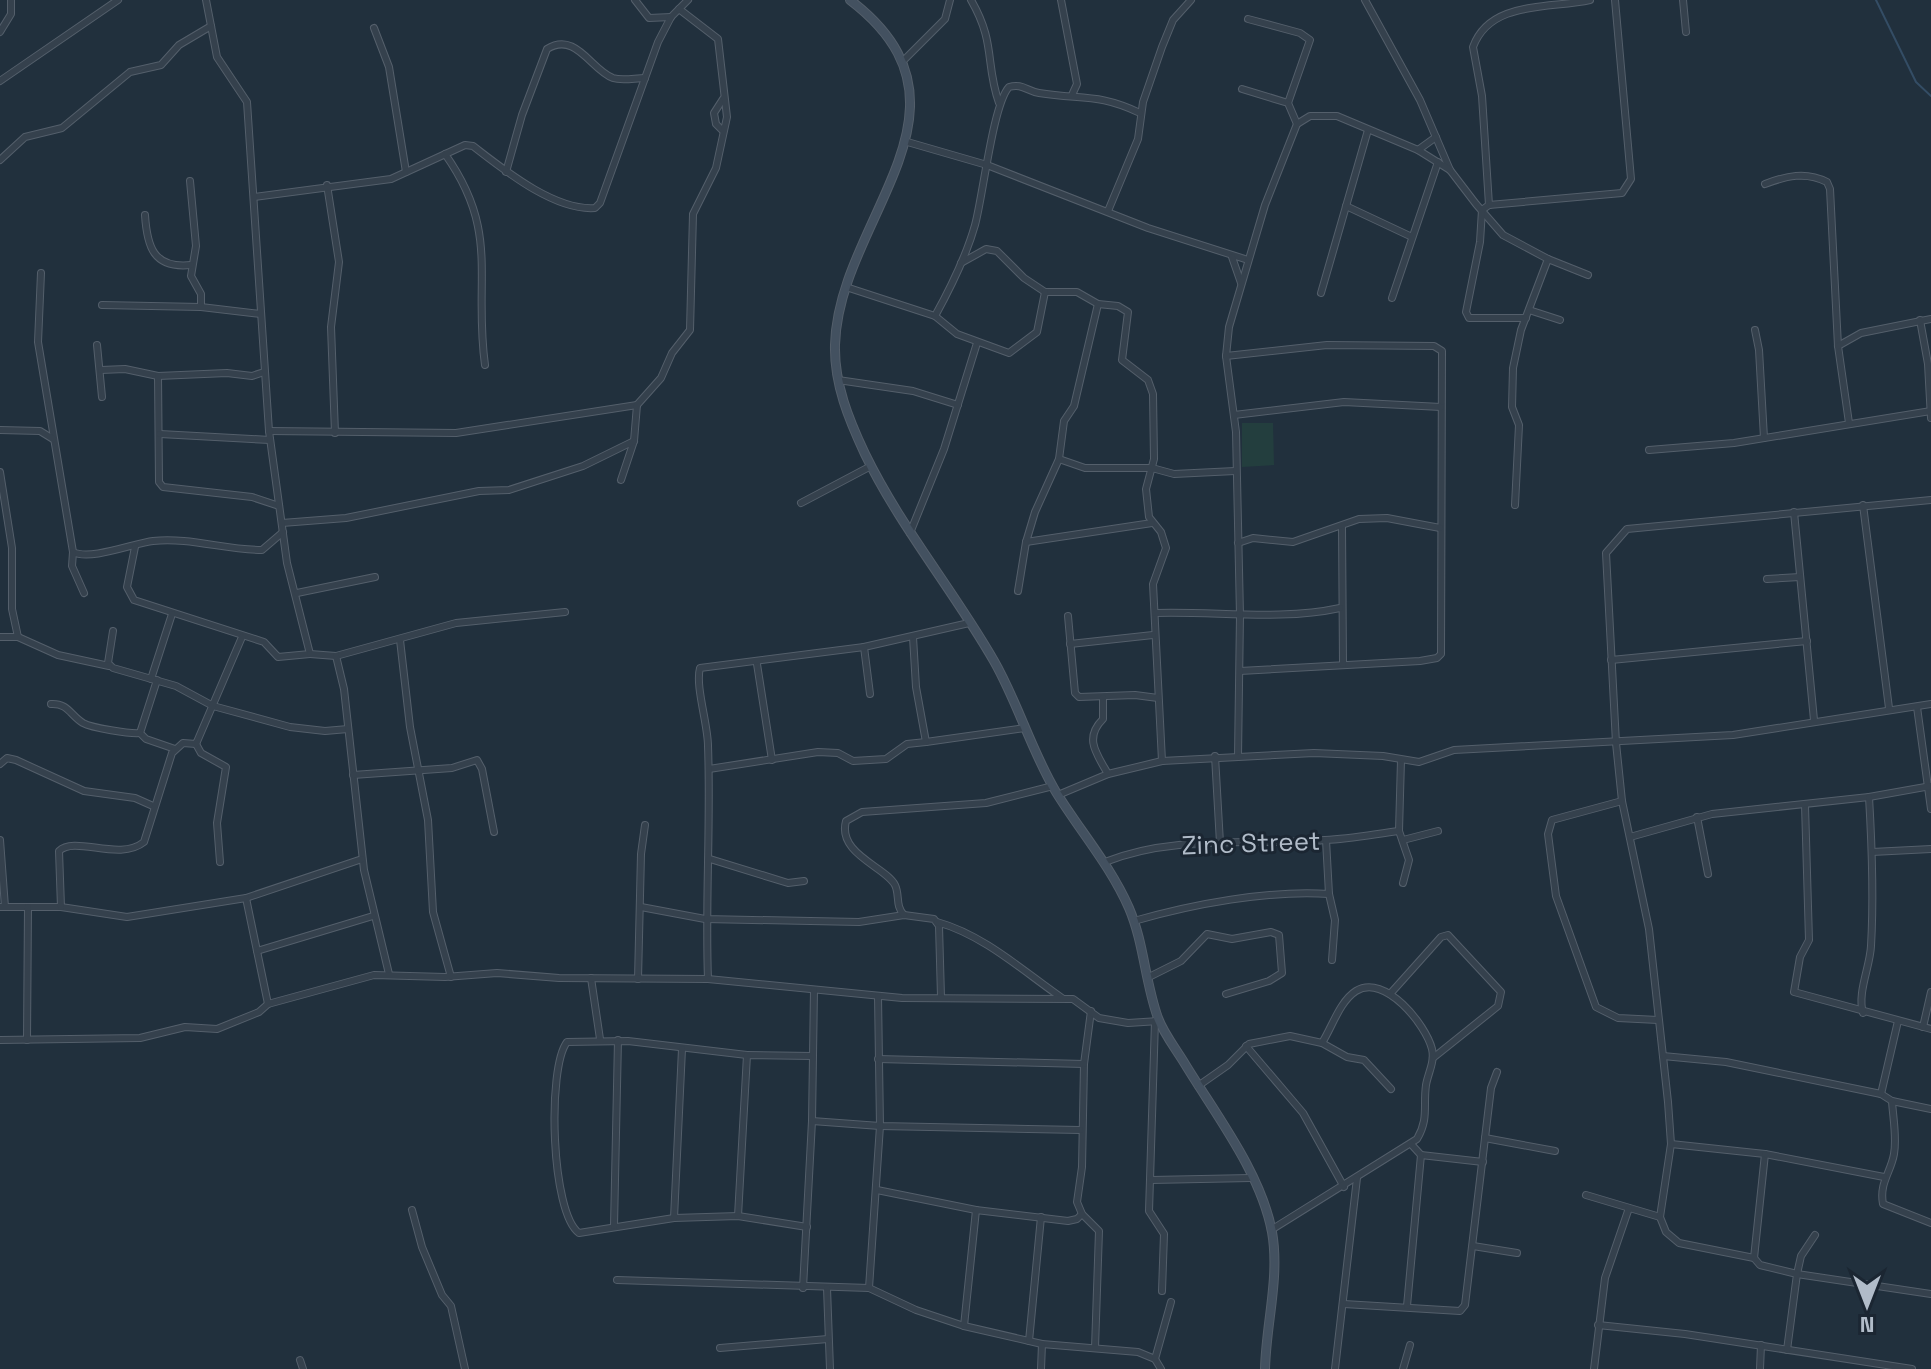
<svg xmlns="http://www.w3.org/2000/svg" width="1931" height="1369" font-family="'Space Grotesk',sans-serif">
  <rect width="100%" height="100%" fill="#21303d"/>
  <polygon fill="#233e3e" points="1242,423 1273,423 1274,465 1242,467"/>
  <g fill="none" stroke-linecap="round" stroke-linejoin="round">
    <polyline stroke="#344d65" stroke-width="2" points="1876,0 1916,82 1931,96"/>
    <defs>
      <g id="street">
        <polyline points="635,0 649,18 671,17"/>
        <path d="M971,0C996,43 985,63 999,103"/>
        <polyline points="1061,0 1077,84 1072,95"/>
        <polyline points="1365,0 1420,100 1450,170 1476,204 1503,235 1548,259 1588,275"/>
        <polyline points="1683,0 1686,32"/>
        <polyline points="1248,19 1300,33 1310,40 1288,103"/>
        <polyline points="374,28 389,67 406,172"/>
        <polyline points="0,32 11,14 11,0"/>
        <polyline points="903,61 945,19 950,0"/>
        <polyline points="0,81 118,0"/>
        <polyline points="1242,89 1288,103 1297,124"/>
        <polyline points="722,130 716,124 714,113 723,99"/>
        <polyline points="904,141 987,165 1148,228 1248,260"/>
        <polyline points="1418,150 1436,137"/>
        <path d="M445,154C501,233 473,279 485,365"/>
        <polyline points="0,160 25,137 62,128 130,72 161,65 179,45 211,26"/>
        <path d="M506,172L522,115L547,49C576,31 591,70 613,78C622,81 635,78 645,78"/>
        <polyline points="190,181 196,246 191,276 201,294 201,307"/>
        <path d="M1765,184C1786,176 1806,171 1827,182L1830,189L1838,346L1849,423"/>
        <polyline points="327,185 339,262 331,327 335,433"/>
        <path d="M254,197L391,179L465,145L473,146C503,169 554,211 595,208L600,203L658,42L671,17L688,0"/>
        <path d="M1489,205L1482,96L1473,47C1490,0 1550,9 1590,0"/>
        <polyline points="1346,206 1412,237"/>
        <polyline points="1108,211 1138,139 1143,102 1162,47 1173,20 1191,0"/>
        <path d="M145,215C147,246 153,269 191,265"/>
        <polyline points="1232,257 1241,283"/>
        <polyline points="961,263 986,249 997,251 1024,278 1045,292 1077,292 1098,304 1118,306 1128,312 1122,360 1148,380 1153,394 1154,459 1146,489 1149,517 1161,532 1166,548 1153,584 1162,761"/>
        <path d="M41,273L38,342L73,552C90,561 135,543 153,541C189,537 226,550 262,550L283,532"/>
        <path d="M846,287L935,316C951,287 966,257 975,225C983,196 993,104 1009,87C1022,83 1027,91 1039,93C1081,100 1098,93 1140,113"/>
        <polyline points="1321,293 1368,130"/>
        <polyline points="1392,298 1438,162"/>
        <polyline points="102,305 201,307 261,314"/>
        <polyline points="1529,310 1560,320"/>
        <polyline points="935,316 957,334 1009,353 1037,332 1045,292"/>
        <polyline points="1526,318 1469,318 1466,312 1480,242 1482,210 1489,205 1622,193 1631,179 1615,0"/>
        <polyline points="1920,320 1928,364 1931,418"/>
        <polyline points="1755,330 1759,350 1764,438"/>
        <polyline points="97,345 102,397"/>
        <polyline points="1838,346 1861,333 1931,319"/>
        <polyline points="1226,356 1327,345 1434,346 1442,351 1441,654 1437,658 1420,661 1240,671"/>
        <polyline points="101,370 125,369 158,376 227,373 252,376 264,372"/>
        <polyline points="158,376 159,482 163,487 252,497 279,506"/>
        <polyline points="838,380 913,391 958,405"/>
        <polyline points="1234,415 1344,402 1441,407"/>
        <polyline points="0,430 40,431 53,439"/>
        <polyline points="269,431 456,433 637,405"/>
        <polyline points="160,434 270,440"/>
        <polyline points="1649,450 1734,443 1931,411"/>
        <polyline points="1059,459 1085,468 1152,468 1174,474 1235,471"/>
        <polyline points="0,472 12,548 12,609 18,637"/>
        <polyline points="621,480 634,441 637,405 661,378 672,353 690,330 693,214 716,168 727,117 718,39 679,9"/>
        <polyline points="801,503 871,466"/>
        <polyline points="1515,505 1519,425 1512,407 1513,368 1521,330 1548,259"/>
        <polyline points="1863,505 1889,708"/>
        <polyline points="1794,512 1814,720"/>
        <polyline points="282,523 346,518 479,491 509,490 583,466 634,441"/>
        <polyline points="1342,527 1343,664"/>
        <polyline points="910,533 944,449 977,343"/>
        <polyline points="1026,542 1152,523"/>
        <polyline points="1238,543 1253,538 1293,542 1359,519 1387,518 1440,528"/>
        <polyline points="135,547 127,587 134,600 264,642 278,657 310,654 287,563 269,431 247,102 217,57 206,0"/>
        <polyline points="73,552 72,566 84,593"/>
        <polyline points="1767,579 1800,577"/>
        <polyline points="1018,591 1026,542 1035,512 1059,459 1064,421 1074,406 1098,304"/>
        <polyline points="297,593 375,577"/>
        <path d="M1155,613C1217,611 1280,621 1340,608"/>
        <polyline points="1068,616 1075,693 1079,697 1135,695 1158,698"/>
        <polyline points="113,631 108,663 113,668 176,686 213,706 290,727 325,731 348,729"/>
        <polyline points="0,637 18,637 58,655 109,666"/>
        <polyline points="913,637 916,687 926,742 1025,728"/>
        <polyline points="400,640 410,727 428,820 433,912 451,977"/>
        <polyline points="1070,644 1153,635"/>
        <polyline points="310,654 336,656 456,623 565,612"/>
        <polyline points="336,656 344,689 364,870 389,974"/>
        <polyline points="1611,660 1807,641"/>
        <polyline points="757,664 772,760"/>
        <polyline points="151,679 172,614"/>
        <polyline points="157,680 140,733 146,739 175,749"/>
        <polyline points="870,694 864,647 969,623"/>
        <path d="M1103,698V719C1084,738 1096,753 1108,774"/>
        <path d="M51,704C68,703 70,715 83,723C92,728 130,734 140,733"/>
        <polyline points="1917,707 1931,809"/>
        <polyline points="196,744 201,753 226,767 217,823 220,862"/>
        <polyline points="1215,756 1220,843"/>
        <polyline points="1238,756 1240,615 1236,432 1226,356 1229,327 1265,205 1297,124 1310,116 1337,116 1418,150 1450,170"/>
        <polyline points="1401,760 1399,831 1409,860 1403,883"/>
        <polyline points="0,764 7,758 16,760 84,791 135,798 153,806"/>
        <polyline points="709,769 818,752 838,753 853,761 886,759 907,744 926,742"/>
        <polyline points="353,775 452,768 477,760 482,769 494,832"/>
        <polyline points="1058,795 1108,774 1162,761 1314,753 1383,756 1419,762 1454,750 1733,735 1931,704"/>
        <polyline points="1622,801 1552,820 1548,834 1556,896 1596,1007 1618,1018 1658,1020"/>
        <polyline points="1805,805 1809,940 1800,957 1794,992 1931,1029"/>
        <polyline points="1697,817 1708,874"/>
        <polyline points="1630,837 1712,814 1869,797 1931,786"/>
        <polyline points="0,840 5,907"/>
        <polyline points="1403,840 1438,831"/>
        <polyline points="1872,852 1931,849"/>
        <polyline points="710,859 788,883 804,881"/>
        <path d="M1105,862C1174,834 1252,846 1325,840C1350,839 1375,834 1399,831"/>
        <polyline points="1329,894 1335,920 1332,960"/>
        <polyline points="246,898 362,859"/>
        <polyline points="0,907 61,907 127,917 246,898 268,1004"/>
        <path d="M61,907L59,851C75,835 119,862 144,842L172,753L183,743L196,744L242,637"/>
        <polyline points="641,907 705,919 859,922 904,915 934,919 939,926 941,997"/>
        <path d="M904,915C895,906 900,895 895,885C886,867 837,854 846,821L862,812L986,803L1053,786"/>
        <path d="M1134,921C1193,904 1268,890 1329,894L1326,840"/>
        <path d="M937,922C984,935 1023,971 1062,998"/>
        <polyline points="257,951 373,916"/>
        <polyline points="1149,977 1181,961 1207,934 1232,939 1271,932 1279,935 1282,973 1269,981 1226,994"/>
        <polyline points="591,978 600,1039"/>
        <polyline points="638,979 641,854 645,825"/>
        <path d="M708,979C705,901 711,825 708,746C708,724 695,686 700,668L864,647"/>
        <polyline points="1390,994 1441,937 1448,935 1501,992 1498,1006 1433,1058"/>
        <polyline points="1091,1011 1084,1064 1082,1167 1077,1202 1082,1214 1099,1231 1095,1348"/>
        <path d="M1863,1013C1857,993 1870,967 1871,946C1874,896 1872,847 1869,797"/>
        <polyline points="1155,1021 1149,1211 1164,1234 1162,1291"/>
        <polyline points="1923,1027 1931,992"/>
        <polyline points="0,1040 140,1038 185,1027 217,1029 259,1012 268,1004 374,975 445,977 497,973 559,978 708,979 902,998 1073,999 1099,1018 1128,1023 1159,1021"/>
        <polyline points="27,1040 28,907"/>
        <polyline points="1322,1043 1347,1057 1364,1060 1391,1089"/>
        <polyline points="1246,1046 1303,1113 1344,1187"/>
        <path d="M747,1055L628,1041L567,1042C547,1068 551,1213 579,1233L674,1218L738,1216L807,1227"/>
        <polyline points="1663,1056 1726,1062 1881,1094 1892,1101 1931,1109"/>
        <polyline points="878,1059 1084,1064"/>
        <path d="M1198,1086L1228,1065L1249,1044L1290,1036L1322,1043C1332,1027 1340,1001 1356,991C1385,973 1426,1025 1432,1049C1435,1062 1428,1073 1426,1085C1423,1106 1429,1119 1417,1139L1271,1230"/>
        <polyline points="1881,1094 1898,1021"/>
        <path d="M1892,1101C1893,1118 1897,1137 1894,1154C1891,1172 1879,1183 1883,1204L1931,1223"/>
        <polyline points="812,1121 880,1126 1080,1130"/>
        <polyline points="1485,1138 1555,1151"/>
        <polyline points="1411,1144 1421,1155 1483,1162"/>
        <polyline points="1671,1144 1765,1154 1754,1258"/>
        <polyline points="1765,1154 1884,1177"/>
        <polyline points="1151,1180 1251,1178"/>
        <polyline points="877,1190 976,1210"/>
        <polyline points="1586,1195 1660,1217"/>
        <polyline points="412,1210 422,1247 442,1295 451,1306 465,1369"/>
        <polyline points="738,1216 747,1055 812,1056"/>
        <polyline points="674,1218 682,1049"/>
        <polyline points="614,1226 618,1040"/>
        <polyline points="1815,1235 1801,1256 1797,1274 1931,1294"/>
        <polyline points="1473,1246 1517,1253"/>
        <polyline points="617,1280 869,1288 916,1310 964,1326 1042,1344 1138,1352 1155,1359 1161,1369"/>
        <polyline points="803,1288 812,1121 814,990"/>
        <polyline points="827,1288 830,1369"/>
        <polyline points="869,1288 880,1126 878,996"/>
        <polyline points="1344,1304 1460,1311 1465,1305 1491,1088 1497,1072"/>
        <polyline points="1407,1306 1421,1155"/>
        <polyline points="1598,1325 1685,1334 1912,1369"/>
        <polyline points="964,1326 976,1210 1068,1221 1077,1219 1082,1214"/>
        <polyline points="1029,1341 1041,1217"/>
        <polyline points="720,1348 828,1339"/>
        <polyline points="1787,1350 1797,1274 1760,1265 1754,1258 1679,1243 1666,1232 1660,1217 1671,1144 1668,1102 1649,929 1622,801 1616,743 1606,553 1627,529 1931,500"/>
        <polyline points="1155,1359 1171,1302"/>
        <polyline points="300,1360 303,1369"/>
        <polyline points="1041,1369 1042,1344"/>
        <polyline points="1335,1369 1357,1178"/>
        <polyline points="1403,1369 1410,1345"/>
        <polyline points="1594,1369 1605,1278 1629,1208"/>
        <polyline points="1760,1369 1761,1345"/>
      </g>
      <path id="secondary" d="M850,0C992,108 838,219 835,345C834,384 849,420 865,454C901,528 954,591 994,661C1018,703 1031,750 1056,792C1080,831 1110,865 1129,908C1144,943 1145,982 1158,1018C1164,1034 1176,1049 1185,1064C1216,1115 1261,1173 1272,1232C1280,1277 1266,1324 1265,1369"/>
    </defs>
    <use href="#street" stroke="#545f6b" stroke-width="8"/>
    <use href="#secondary" stroke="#545f6b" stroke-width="10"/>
    <use href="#street" stroke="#35414d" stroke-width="6"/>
    <use href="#secondary" stroke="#435160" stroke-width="8"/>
  </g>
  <g text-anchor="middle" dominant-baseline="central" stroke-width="6" stroke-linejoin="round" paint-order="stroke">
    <g font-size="26" fill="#b1bcc9" stroke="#1b2632">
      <text transform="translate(1251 843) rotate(-2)">Zinc Street</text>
    </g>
  </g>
  <g transform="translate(1867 1305) rotate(180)" stroke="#1b2632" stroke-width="6" paint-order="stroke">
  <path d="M0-6L14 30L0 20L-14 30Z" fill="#b1bcc9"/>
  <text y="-12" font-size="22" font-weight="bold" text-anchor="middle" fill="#b1bcc9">N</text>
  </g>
</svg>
